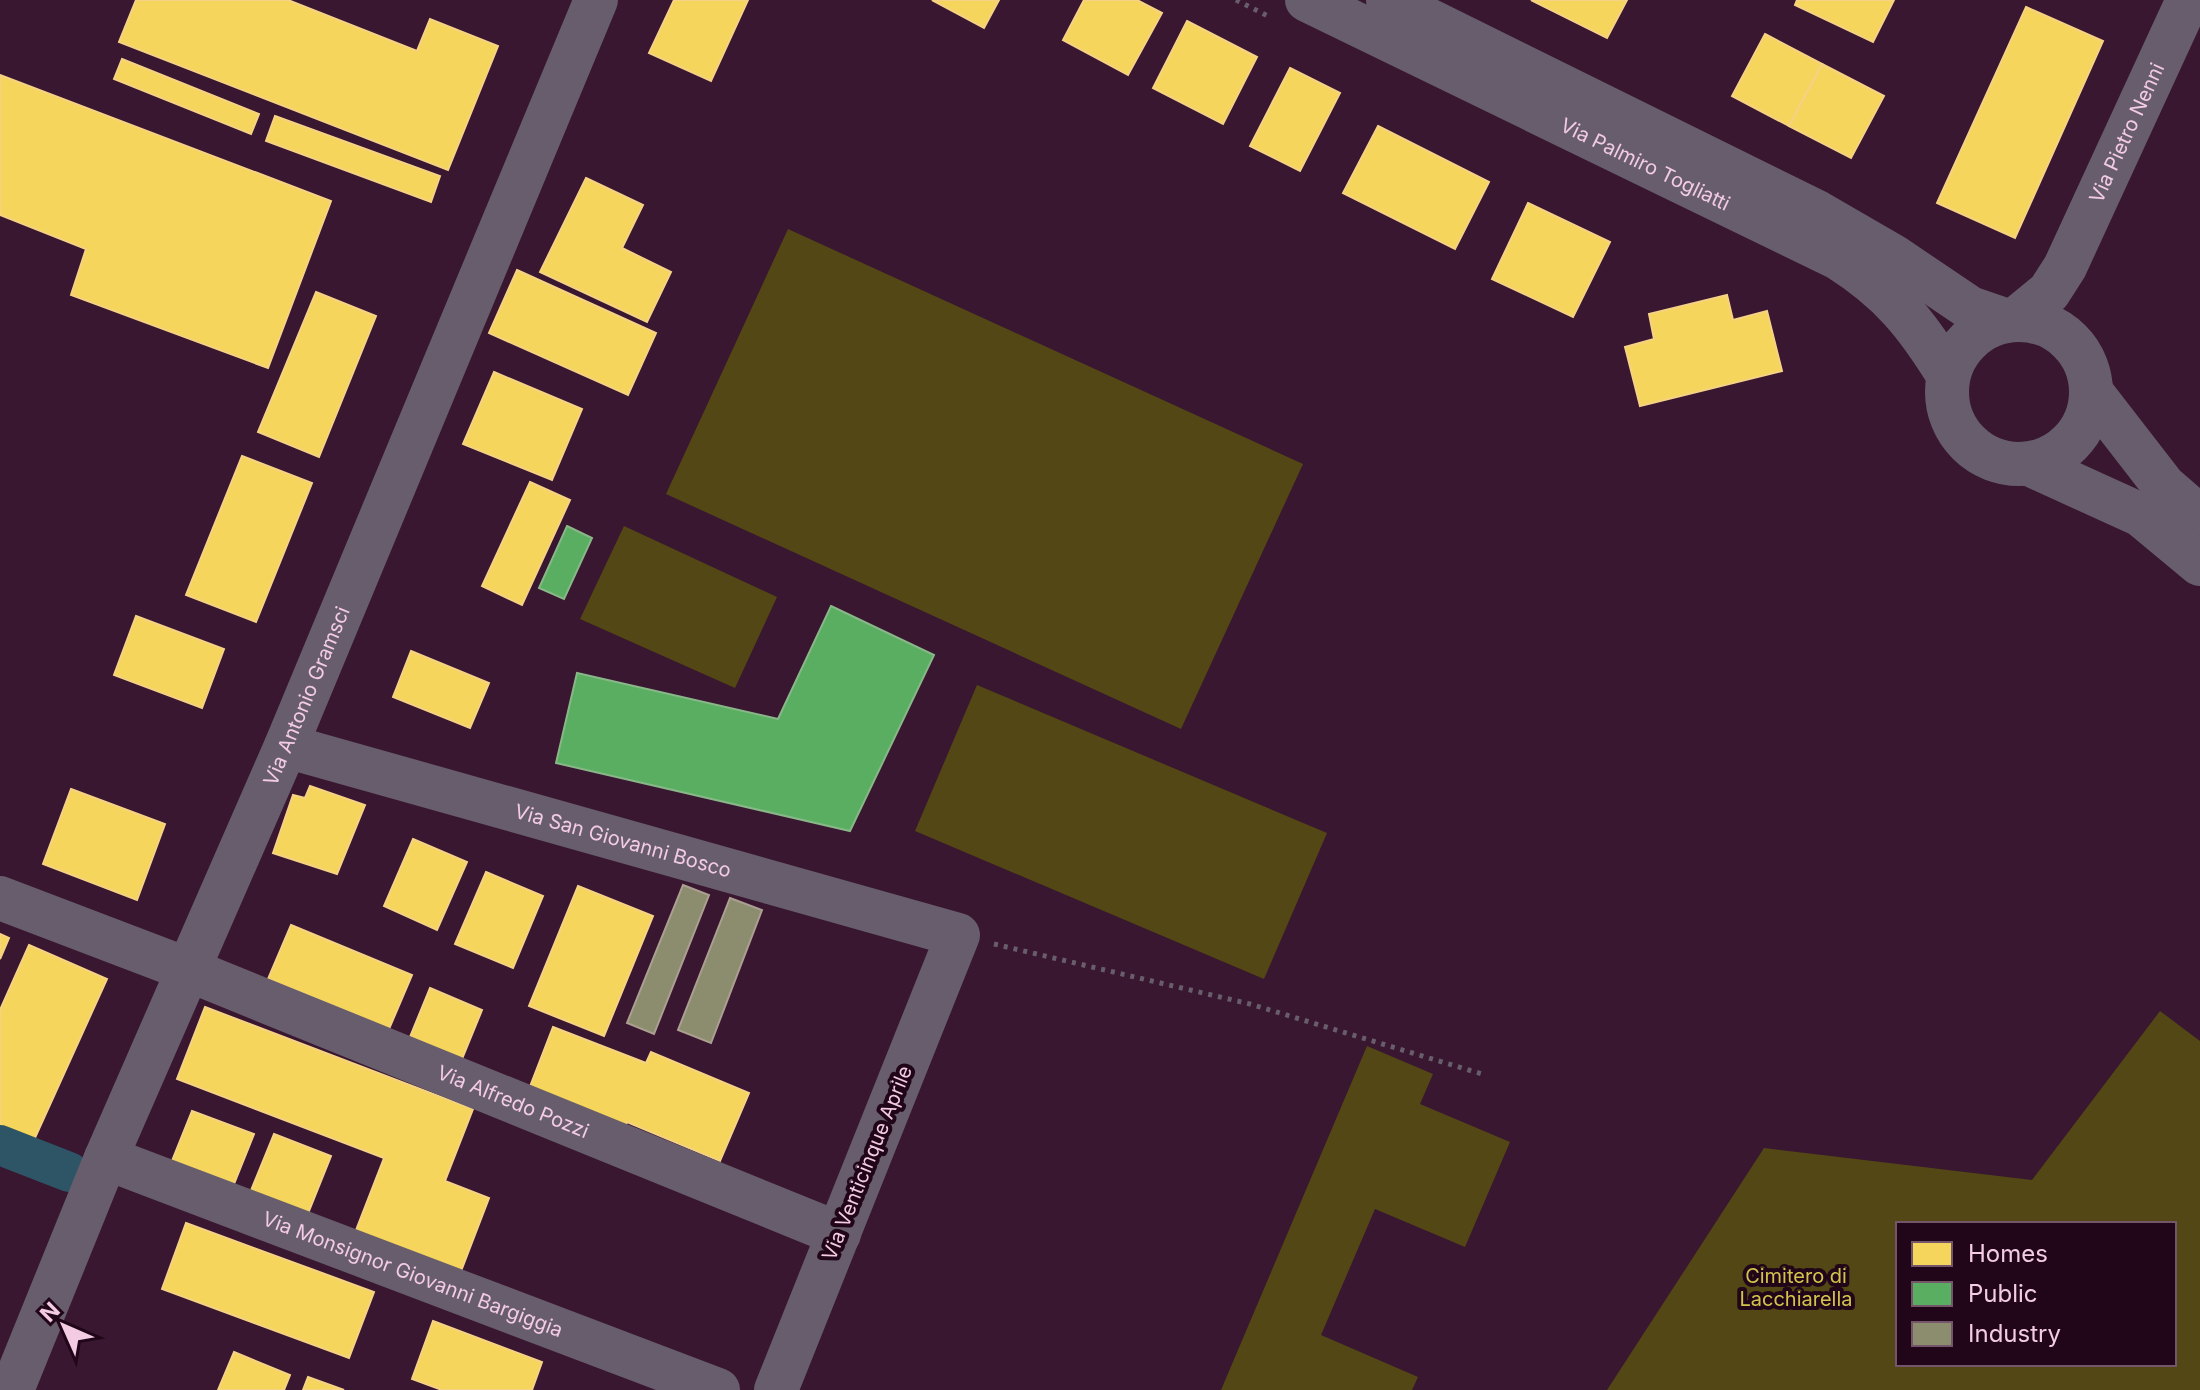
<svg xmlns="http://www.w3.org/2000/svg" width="2200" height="1390" font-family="Inter,sans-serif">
  <rect width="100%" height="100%" fill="#391730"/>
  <g fill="#534715" fill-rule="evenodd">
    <polygon points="788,229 1303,464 1181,729 666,494"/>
    <polygon points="624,526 777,597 735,688 580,619"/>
    <polygon points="977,685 1327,833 1264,979 915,831"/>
    <path d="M2160,1011L2200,1041V1390H1607L1764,1148L2032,1180ZM1898,1224H2174V1364H1898Z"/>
    <polygon points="1367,1046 1433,1074 1420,1104 1510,1142 1465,1247 1375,1209 1321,1335 1418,1377 1412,1390 1221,1390"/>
  </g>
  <g fill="#f6d55c" stroke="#f5d284" stroke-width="2">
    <polygon points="136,0 288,0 417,51 430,19 498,46 448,170 119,42"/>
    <polygon points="674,0 748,0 711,81 649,53"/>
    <polygon points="932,0 999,0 984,28"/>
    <polygon points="1084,0 1137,0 1162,13 1128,75 1063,40"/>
    <polygon points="1531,0 1627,0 1607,38"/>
    <polygon points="1797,0 1894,0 1873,42 1795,5"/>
    <polygon points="2026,7 2103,41 2015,238 1937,203"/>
    <polygon points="1187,21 1257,57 1223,124 1153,88"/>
    <polygon points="1765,34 1822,64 1789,126 1732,96"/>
    <polygon points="122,59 259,114 251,134 114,79"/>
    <polygon points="1822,64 1884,96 1851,158 1789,126"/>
    <polygon points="1290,68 1340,93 1300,171 1250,146"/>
    <polygon points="0,75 331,201 268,368 71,295 86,249 0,215"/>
    <polygon points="275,116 440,176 431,202 266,141"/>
    <polygon points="1378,126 1489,182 1455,249 1343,193"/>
    <polygon points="586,178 643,205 622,248 671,272 647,322 540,272"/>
    <polygon points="1528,203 1610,242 1573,317 1492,279"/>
    <polygon points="517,270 656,333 628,395 489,333"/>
    <polygon points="316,292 376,316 319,457 258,432"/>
    <polygon points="1727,295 1733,320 1767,311 1782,371 1640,406 1625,347 1654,339 1649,314"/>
    <polygon points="494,372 582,409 552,480 463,444"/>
    <polygon points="242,456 312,483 256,622 186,595"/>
    <polygon points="530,482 570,500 522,605 482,586"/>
    <polygon points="136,616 224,649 202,708 114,675"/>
    <polygon points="411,651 489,683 470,728 393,697"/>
    <polygon points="310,786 365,805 337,874 273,853 293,795 305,798"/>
    <polygon points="71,789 165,824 137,900 43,864"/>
    <polygon points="413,839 467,862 437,930 384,906"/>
    <polygon points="486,872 543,896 513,968 455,944"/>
    <polygon points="578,886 653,916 604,1036 529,1006"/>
    <polygon points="291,925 412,975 389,1029 268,979"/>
    <polygon points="0,934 9,938 0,959"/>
    <polygon points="29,945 107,979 34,1140 0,1129 0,1010"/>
    <polygon points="430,988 482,1010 462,1059 410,1037"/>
    <polygon points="205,1007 473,1109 445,1181 489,1198 458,1279 353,1238 384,1158 177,1079"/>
    <polygon points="553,1027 646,1063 651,1052 749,1093 720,1161 627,1122 622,1134 526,1097"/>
    <polygon points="192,1111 254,1134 234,1184 172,1161"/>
    <polygon points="274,1134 331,1156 307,1216 250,1193"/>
    <polygon points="186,1223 374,1292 349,1358 162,1289"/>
    <polygon points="433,1321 542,1362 532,1390 442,1390 412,1379"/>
    <polygon points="234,1352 290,1375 284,1390 218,1390"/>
    <polygon points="308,1377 344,1390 303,1390"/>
  </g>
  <g fill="#5aae61" stroke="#88b788" stroke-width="2">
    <polygon points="567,526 592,538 564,599 539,588"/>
    <polygon points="831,606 934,655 850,831 556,763 577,673 778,719"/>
  </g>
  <g fill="#8c8c6e" stroke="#ab9f91" stroke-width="2">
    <polygon points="683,885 709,895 654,1034 627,1023"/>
    <polygon points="730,898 762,910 711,1043 678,1030"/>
  </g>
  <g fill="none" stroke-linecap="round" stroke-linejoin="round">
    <polyline stroke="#2d5566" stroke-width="40" points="0,1145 69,1172"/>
    <g stroke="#685d6b" stroke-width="5" stroke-dasharray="4 6" stroke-linecap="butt">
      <polyline points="1236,0 1270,17"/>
      <polyline points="994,944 1250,1004 1482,1074"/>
    </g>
    <g stroke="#675d6c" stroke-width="44">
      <path id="s1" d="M1307,0L1838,258C1890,291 1916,323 1948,375"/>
      <polyline points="1388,0 1817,212 1893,256 1970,308 2005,320"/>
      <path id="s2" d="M2016,319L2049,292L2065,267L2188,0"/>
      <circle cx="2019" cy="392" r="72"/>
      <polyline points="2092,393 2164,486 2200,517"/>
      <polyline points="2029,464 2141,515 2200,564"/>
      <path id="s3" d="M286,746L958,935L776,1390"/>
      <path id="s4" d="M0,898L189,970L839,1234"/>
      <path id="s5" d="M106,1158L718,1390"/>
      <path id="s6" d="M12,1390L106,1158L286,746L596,0"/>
    </g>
  </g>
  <g text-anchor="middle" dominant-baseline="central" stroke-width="8" stroke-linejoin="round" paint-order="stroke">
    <g font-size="20" fill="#f3cbe3" stroke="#200618">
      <text stroke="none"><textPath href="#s2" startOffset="220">Via Pietro Nenni</textPath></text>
      <text stroke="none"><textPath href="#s1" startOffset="376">Via Palmiro Togliatti</textPath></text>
      <text stroke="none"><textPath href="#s6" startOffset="754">Via Antonio Gramsci</textPath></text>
      <text stroke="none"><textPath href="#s3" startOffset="350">Via San Giovanni Bosco</textPath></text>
      <text stroke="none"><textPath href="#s4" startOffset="552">Via Alfredo Pozzi</textPath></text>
      <text transform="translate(867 1163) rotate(-68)">Via Venticinque Aprile</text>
      <text stroke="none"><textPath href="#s5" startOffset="328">Via Monsignor Giovanni Bargiggia</textPath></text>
    </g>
    <g font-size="20" fill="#d2c34c" stroke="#200618">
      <text x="1796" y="1276">Cimitero di<tspan x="1796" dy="23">Lacchiarella</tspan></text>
    </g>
  </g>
  <rect x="1896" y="1222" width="280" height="144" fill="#200618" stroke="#745569" stroke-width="2"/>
  <rect x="1912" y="1242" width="40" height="24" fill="#f6d55c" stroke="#745569" stroke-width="2"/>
  <text x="1968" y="1262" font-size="24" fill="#f3cbe3">Homes</text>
  <rect x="1912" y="1282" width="40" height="24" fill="#5aae61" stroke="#745569" stroke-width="2"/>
  <text x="1968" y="1302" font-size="24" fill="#f3cbe3">Public</text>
  <rect x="1912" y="1322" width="40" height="24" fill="#8c8c6e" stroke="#745569" stroke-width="2"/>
  <text x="1968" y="1342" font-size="24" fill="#f3cbe3">Industry</text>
  <g transform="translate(64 1326) rotate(315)" stroke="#200618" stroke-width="6" paint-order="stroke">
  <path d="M0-6L14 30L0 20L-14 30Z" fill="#f3cbe3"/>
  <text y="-12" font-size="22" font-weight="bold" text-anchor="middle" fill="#f3cbe3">N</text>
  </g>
</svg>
